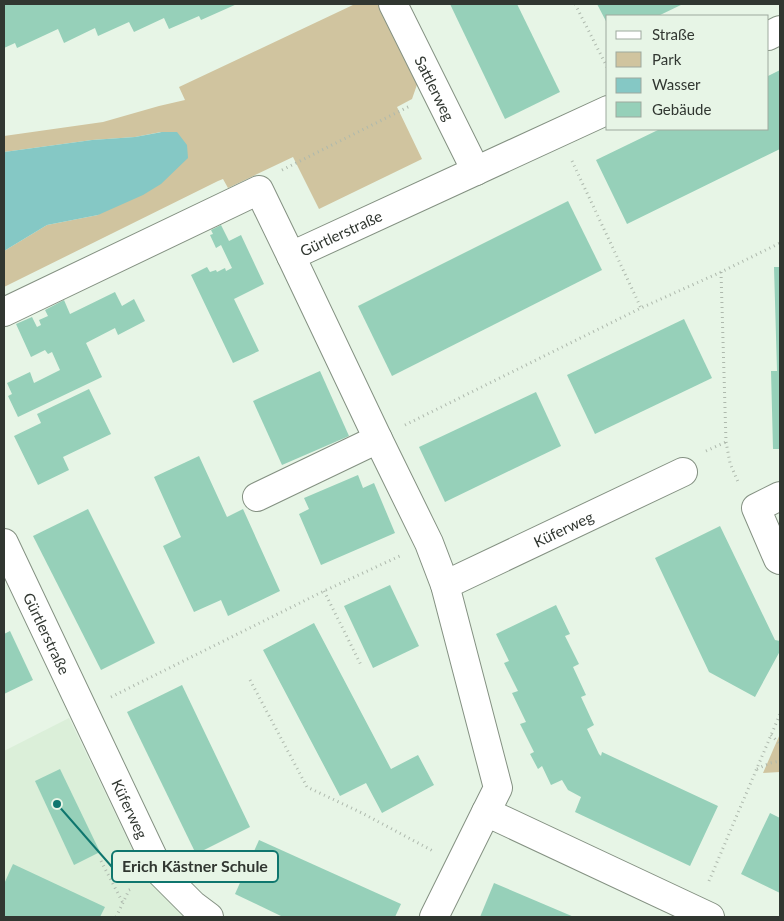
<svg xmlns="http://www.w3.org/2000/svg" width="784" height="921" font-family="Lato,sans-serif">
  <rect width="100%" height="100%" fill="#e7f5e6"/>
  <polygon fill="#dbefd9" points="69,718 136,857 172,903 187,917 4,917 4,751"/>
  <g fill="#d0c49f">
    <polygon points="355,4 383,4 419,79 412,99 397,107 422,159 319,209 293,157 228,188 223,179 218,181 4,287 4,251 47,225 98,215 161,132 135,137 92,140 4,152 4,136 103,122 159,106 185,100 179,87"/>
    <polygon points="780,734 780,772 763,773"/>
  </g>
  <polygon fill="#85c8c5" points="162,132 177,132 187,145 188,158 161,184 143,195 98,215 47,225 4,251 4,152 92,140 135,137"/>
  <g fill="#96d0b9">
    <polygon points="4,4 237,4 201,20 199,16 169,29 164,18 134,32 129,22 98,36 95,28 64,43 58,29 17,48 15,43 4,48"/>
    <polygon points="450,4 517,4 560,92 505,119"/>
    <polygon points="597,4 683,4 658,16 608,16 608,25"/>
    <polygon points="780,70 780,149 627,224 596,160 660,129 768,129 768,76"/>
    <polygon points="568,201 602,270 392,376 358,306"/>
    <polygon points="221,225 229,241 241,235 264,284 234,299 259,351 233,363 191,275 207,267 210,272 216,270 217,272 225,268 226,271 232,268 221,245 216,248 210,235 213,234 211,230"/>
    <polygon points="774,267 780,267 780,449 773,449 771,371 777,371"/>
    <polygon points="115,292 122,306 134,299 145,321 118,335 115,328 86,343 102,377 18,417 8,396 12,394 7,383 30,372 34,383 60,370 52,352 48,354 45,350 31,357 16,324 32,317 37,327 41,325 39,320 48,316 45,310 64,300 70,314"/>
    <polygon points="684,319 712,378 595,434 567,375"/>
    <polygon points="320,371 349,436 282,465 253,401"/>
    <polygon points="89,389 111,434 63,457 69,470 38,485 14,436 41,423 37,414"/>
    <polygon points="536,392 561,446 445,502 419,447"/>
    <polygon points="199,456 227,517 243,509 280,591 228,616 221,600 194,612 163,546 181,537 154,477"/>
    <polygon points="358,475 363,488 374,483 395,533 321,565 299,514 309,509 304,498"/>
    <polygon points="88,509 155,643 101,670 33,536"/>
    <polygon points="720,526 775,640 780,641 780,651 755,697 709,672 655,558"/>
    <polygon points="390,585 419,646 373,668 344,606"/>
    <polygon points="556,605 570,634 565,636 579,664 573,667 586,695 581,697 594,725 587,729 599,754 601,756 602,752 718,806 690,866 575,812 581,797 568,790 562,780 551,785 542,766 538,769 530,754 534,752 520,724 526,722 512,693 518,691 504,663 509,661 496,634"/>
    <polygon points="314,623 391,769 418,755 434,785 382,813 366,783 340,796 263,650"/>
    <polygon points="10,631 33,680 4,694 4,634"/>
    <polygon points="182,685 250,827 196,854 127,712"/>
    <polygon points="60,769 100,852 74,865 35,781"/>
    <polygon points="770,813 780,818 780,893 741,874"/>
    <polygon points="259,840 401,904 395,917 283,917 235,894"/>
    <polygon points="13,864 105,907 100,917 4,917 4,884"/>
    <polygon points="494,883 574,917 480,917"/>
  </g>
  <g fill="none" stroke-linecap="round" stroke-linejoin="round">
    <defs>
      <g id="street">
        <path id="s1" d="M393,4L476,171"/>
        <polyline points="768,36 780,30"/>
        <polyline points="291,256 378,439 429,543 445,585 498,788 486,812"/>
        <path id="s2" d="M4,312L259,190L291,256L608,110"/>
        <polyline points="780,496 756,508 778,559 780,560"/>
        <polyline points="257,497 378,439"/>
        <path id="s3" d="M4,543L160,872L193,905L209,917"/>
        <path id="s4" d="M445,585L683,472"/>
        <polyline points="434,917 486,812 710,917"/>
      </g>
    </defs>
    <use href="#street" stroke="#849182" stroke-width="30"/>
    <g stroke="#aeb9ad" stroke-width="3" stroke-dasharray="1 4" stroke-linecap="butt">
      <polyline points="575,4 608,69"/>
      <polyline points="572,161 641,308"/>
      <polyline points="282,170 410,106"/>
      <polyline points="721,272 726,442 730,463 738,482"/>
      <polyline points="405,425 641,308 721,272 780,243"/>
      <polyline points="706,451 726,442"/>
      <polyline points="324,591 361,665"/>
      <polyline points="250,680 307,787 362,813 433,851"/>
      <polyline points="111,697 324,591 402,555"/>
      <polyline points="771,735 780,744"/>
      <polyline points="757,769 770,763 780,761"/>
      <polyline points="101,861 123,903"/>
      <polyline points="709,881 780,714"/>
      <polyline points="116,917 129,890 133,888"/>
    </g>
    <use href="#street" stroke="#fff" stroke-width="28"/>
  </g>
  <g text-anchor="middle" dominant-baseline="central" stroke-width="4" stroke-linejoin="round" paint-order="stroke">
    <g font-size="15" fill="#313731" stroke="#e7f5e6">
      <text stroke="none"><textPath href="#s1" startOffset="94">Sattlerweg</textPath></text>
      <text stroke="none"><textPath href="#s2" startOffset="411">Gürtlerstraße</textPath></text>
      <text stroke="none"><textPath href="#s4" startOffset="131">Küferweg</textPath></text>
      <text stroke="none"><textPath href="#s3" startOffset="100">Gürtlerstraße</textPath></text>
      <text stroke="none"><textPath href="#s3" startOffset="294">Küferweg</textPath></text>
    </g>
  </g>
  <path fill="none" stroke="#0f766e" stroke-width="2" d="M57 804L112 867"/>
  <circle fill="#0f766e" stroke="#e7f5e6" stroke-width="2" cx="57" cy="804" r="5"/>
  <rect fill="#e7f5e6" stroke="#0f766e" stroke-width="2" x="112" y="851" width="166" height="31" rx="5"/>
  <g font-size="16" text-anchor="middle" font-weight="bold" fill="#313731">
    <text x="195" y="872">Erich Kästner Schule</text>
  </g>
  <rect width="784" height="921" fill="none" stroke="#313731" stroke-width="10"/>
  <rect x="606" y="15" width="162" height="115" fill="#e7f5e6" stroke="#9ea99e"/>
  <rect x="616" y="31" width="25" height="8" fill="#ffffff" stroke="#9ea99e"/>
  <text x="652" y="40" font-size="15" fill="#313731">Straße</text>
  <rect x="616" y="52" width="25" height="15" fill="#d0c49f" stroke="#9ea99e"/>
  <text x="652" y="65" font-size="15" fill="#313731">Park</text>
  <rect x="616" y="78" width="25" height="15" fill="#85c8c5" stroke="#9ea99e"/>
  <text x="652" y="90" font-size="15" fill="#313731">Wasser</text>
  <rect x="616" y="102" width="25" height="15" fill="#96d0b9" stroke="#9ea99e"/>
  <text x="652" y="115" font-size="15" fill="#313731">Gebäude</text>
</svg>
